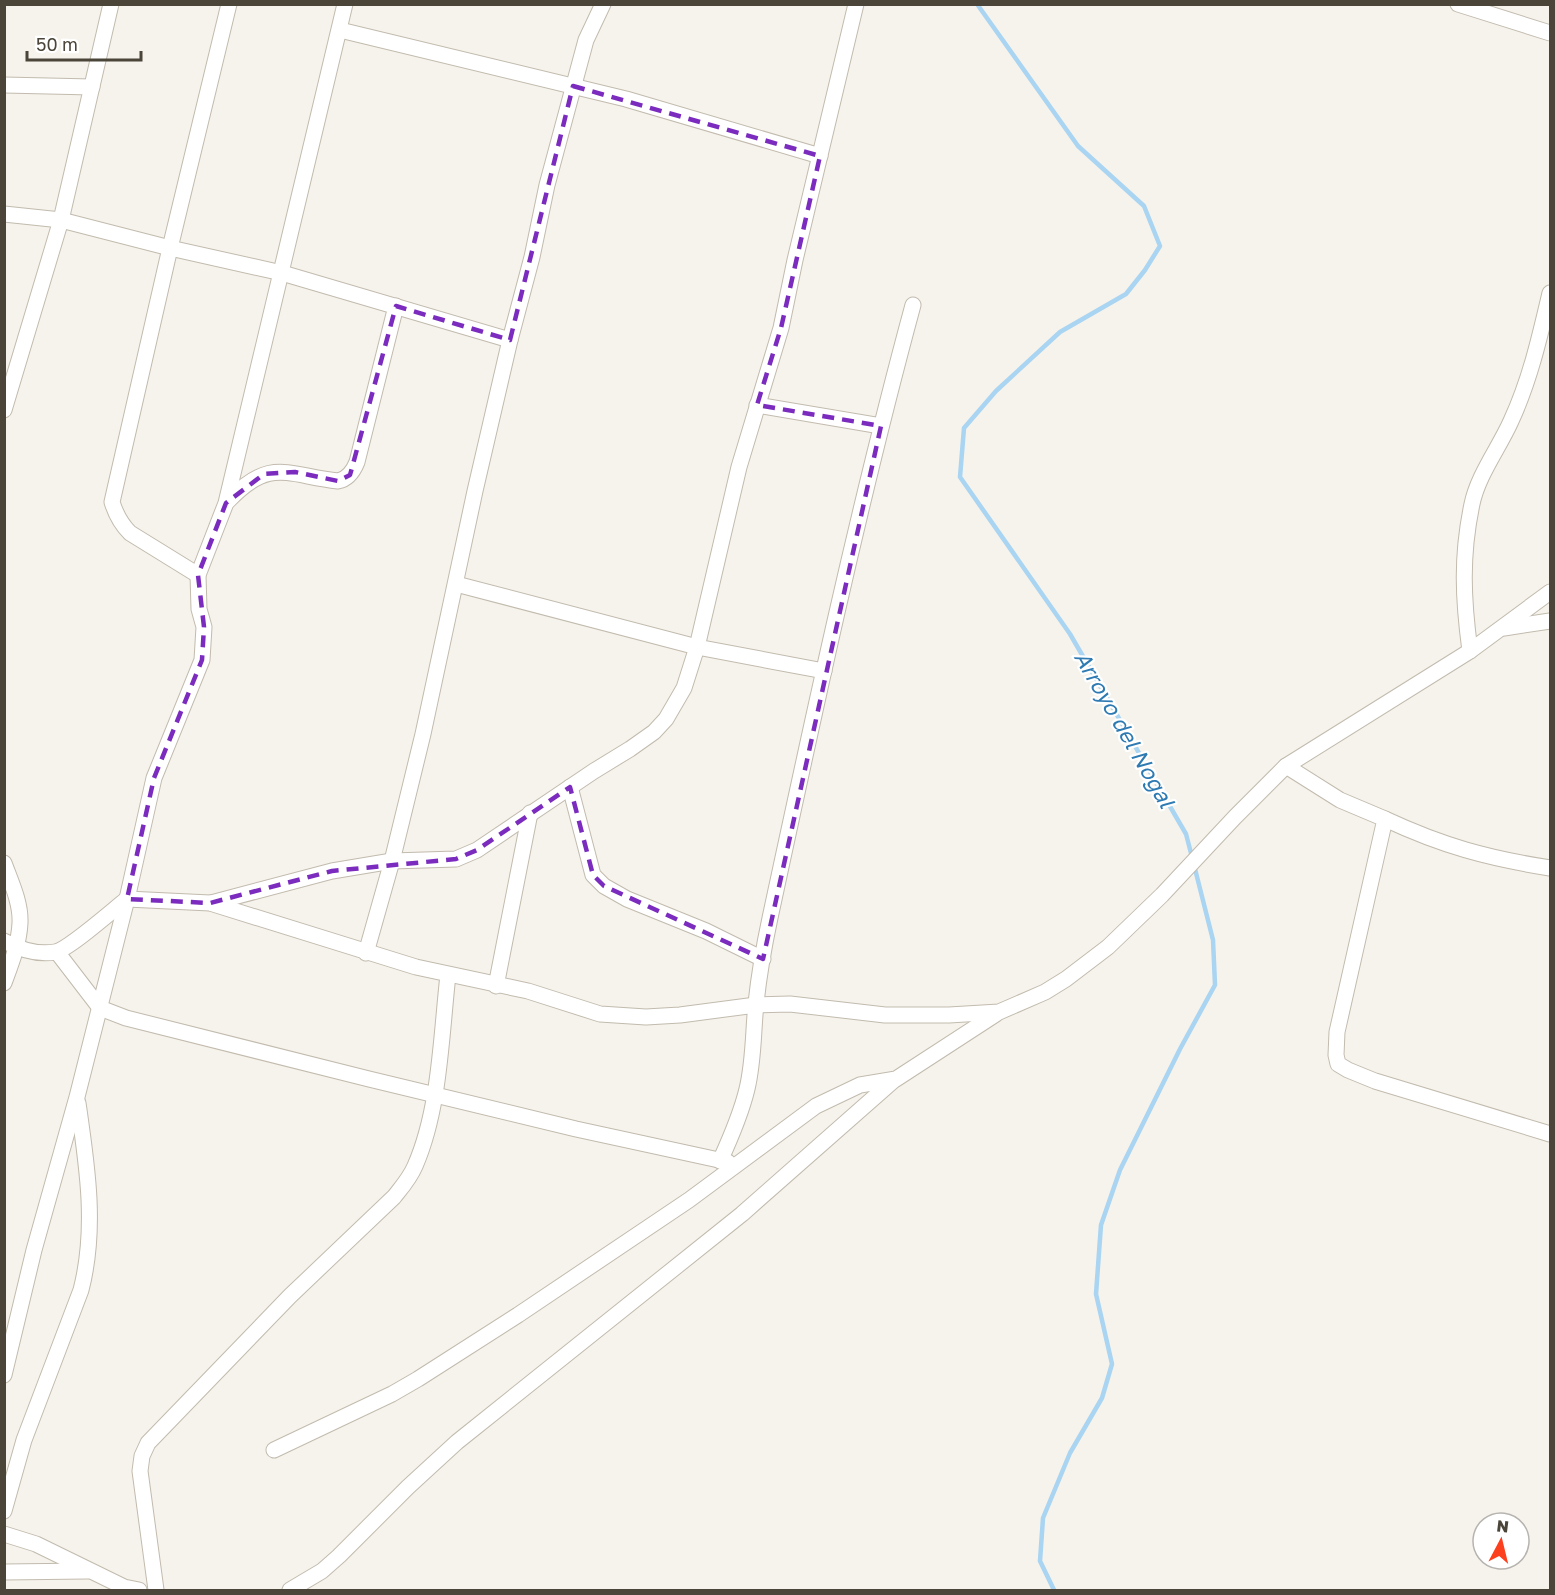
<svg xmlns="http://www.w3.org/2000/svg" width="1555" height="1595" font-family="'Golos Text',sans-serif">
  <rect width="100%" height="100%" fill="#f6f3ec"/>
  <g fill="none" stroke-linecap="round" stroke-linejoin="round">
    <g stroke="#a9d4f2" stroke-width="4.5">
      <polyline points="977,4 1078,146 1144,206 1160,246 1145,270 1126,294 1060,332 996,391 964,428 960,477 1070,634 1186,834 1192,857"/>
      <polyline points="1054,1590 1040,1561 1043,1518 1070,1453 1102,1398 1112,1364 1096,1294 1101,1225 1120,1170 1180,1049 1215,985 1213,940 1194,865"/>
    </g>
    <defs>
      <g id="street">
        <polyline points="1458,4 1550,33"/>
        <polyline points="340,30 626,99 820,156"/>
        <polyline points="4,85 92,87"/>
        <polyline points="4,214 61,220 170,248 282,273 510,340"/>
        <polyline points="757,405 881,426"/>
        <polyline points="4,410 61,220 111,4"/>
        <path d="M228,501C270,457 286,475 338,481C348,479 353,472 357,462L396,306"/>
        <path d="M198,575L130,533C121,524 116,515 112,502L170,248L229,4"/>
        <polyline points="456,584 697,647 824,671"/>
        <polyline points="1504,628 1550,621"/>
        <path d="M1470,651C1463,599 1461,556 1472,504C1478,475 1499,448 1511,421C1530,380 1540,336 1550,293"/>
        <polyline points="1286,766 1340,800 1385,819 1337,1032 1336,1055 1338,1064 1348,1070 1375,1081 1550,1134"/>
        <polyline points="570,787 593,875 604,886 627,899 706,931 763,959"/>
        <path d="M1385,819C1443,846 1487,858 1550,868"/>
        <path d="M4,863C11,882 21,903 20,923C19,944 11,964 4,983"/>
        <polyline points="211,903 332,871 392,861 456,859 477,850 594,771 630,749 654,732 666,719 684,688 697,647 739,467 781,328 795,260 856,4"/>
        <path d="M4,941C19,949 38,955 55,952C68,950 114,909 127,899L210,903L416,967L528,991L600,1014L646,1017L680,1015L756,1005L790,1004L885,1015H949L999,1012L1045,992L1066,979L1108,947L1162,895L1235,817L1286,766L1470,651L1550,592"/>
        <polyline points="57,952 100,1008 126,1018 369,1079 576,1129 728,1162"/>
        <polyline points="366,953 392,861 423,734 475,491 510,340 532,257 547,185 586,40 603,4"/>
        <polyline points="496,986 530,813"/>
        <path d="M720,1161C731,1137 741,1114 747,1089C754,1060 753,1032 756,1003C759,975 764,946 770,918C814,713 858,508 913,305"/>
        <polyline points="4,1375 34,1250 77,1097 127,899 154,778 202,660 204,627 199,609 198,575 226,503 345,4"/>
        <polyline points="274,1450 392,1394 418,1379 518,1315 689,1200 816,1106 860,1085 896,1079 996,1014"/>
        <path d="M4,1511L24,1440L81,1290C97,1228 87,1165 78,1103"/>
        <polyline points="4,1534 36,1544 124,1587 139,1590"/>
        <polyline points="4,1572 88,1571"/>
        <path d="M156,1590L140,1471L142,1456L148,1443L290,1296L394,1197C402,1187 410,1178 415,1166C440,1109 441,1036 448,975"/>
        <polyline points="290,1590 322,1571 339,1556 408,1487 457,1442 742,1214 894,1080"/>
      </g>
    </defs>
    <use href="#street" stroke="#c2bbae" stroke-width="17"/>
    <use href="#street" stroke="#fff" stroke-width="15"/>
  </g>
  <path fill="none" stroke="#7b2cbf" stroke-width="4.5" stroke-dasharray="12 8" stroke-linejoin="round" d="M573,86L820,156L781,328L757,405L881,426L763,959L604,886L593,875L570,787L477,850L456,859L332,871L210,903L127,899L154,778L202,660L204,627L198,575L226,503L264,474L295,472L338,481L350,475L396,306L510,340Z"/>
  <g text-anchor="middle" dominant-baseline="central" stroke-width="4.5" stroke-linejoin="round" paint-order="stroke">
    <g font-size="22" font-style="italic" fill="#2e7ab2" stroke="#fff">
      <text transform="translate(1125 729) rotate(60)">Arroyo del Nogal</text>
    </g>
  </g>
  <rect width="1555" height="1595" fill="none" stroke="#4b4439" stroke-width="12"/>
  <g transform="translate(1501 1541) rotate(7)"><circle r="28" fill="#ffffff" stroke="#b7b4b0" stroke-width="1.5"/>
  <path d="M0-4.5L10 22L0 15L-10 22Z" fill="#fc3f1d"/>
  <text y="-9" font-size="16" font-weight="bold" text-anchor="middle" fill="#4b4439">N</text>
  </g>
  <path d="M27 51v9h114v-9" fill="none" stroke="#4b4439" stroke-width="3"/>
  <text x="36" y="51" font-size="18" fill="#4b4439" stroke="#ffffff" stroke-width="4.5" paint-order="stroke">50 m</text>
</svg>
